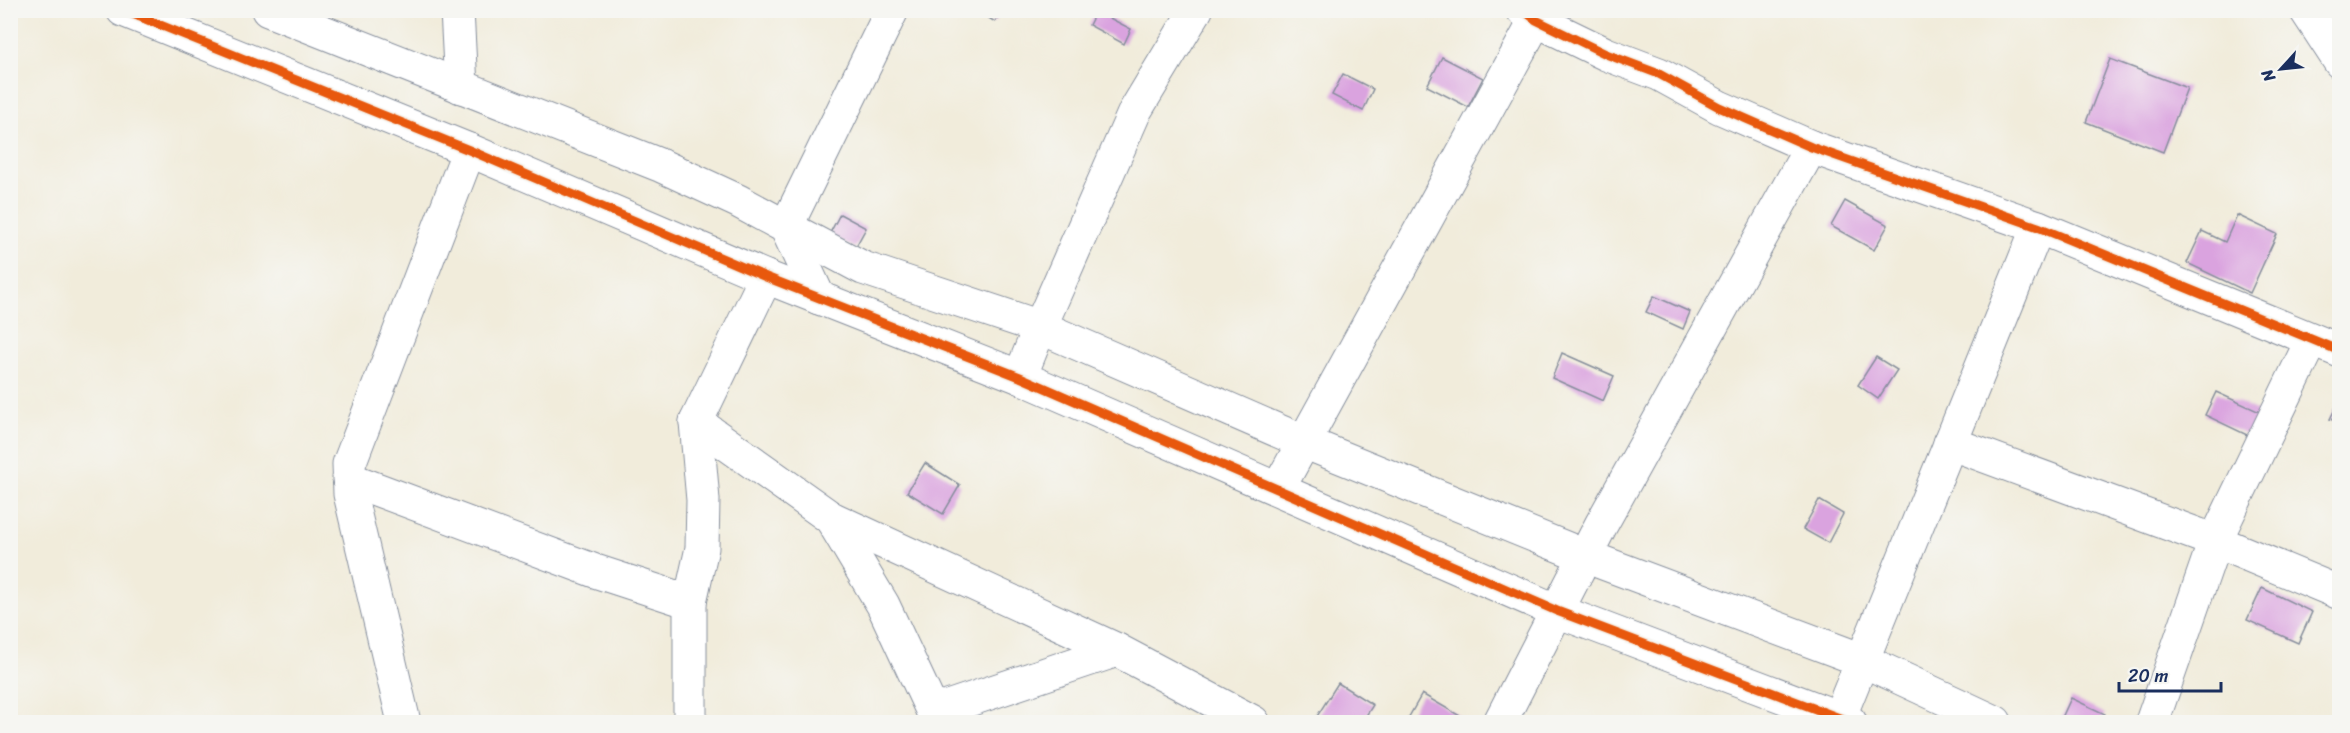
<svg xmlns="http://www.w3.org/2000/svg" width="2350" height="733" font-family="Sriracha,sans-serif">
  <rect width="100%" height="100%" fill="#f6f6f2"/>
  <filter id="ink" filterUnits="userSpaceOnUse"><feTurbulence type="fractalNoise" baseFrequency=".0167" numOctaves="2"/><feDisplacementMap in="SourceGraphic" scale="12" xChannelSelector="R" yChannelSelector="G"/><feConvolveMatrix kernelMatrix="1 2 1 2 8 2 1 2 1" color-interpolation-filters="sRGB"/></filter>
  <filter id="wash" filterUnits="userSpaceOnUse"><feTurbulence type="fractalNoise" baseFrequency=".008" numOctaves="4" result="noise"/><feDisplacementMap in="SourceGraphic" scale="24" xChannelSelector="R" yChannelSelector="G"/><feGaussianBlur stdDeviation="1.35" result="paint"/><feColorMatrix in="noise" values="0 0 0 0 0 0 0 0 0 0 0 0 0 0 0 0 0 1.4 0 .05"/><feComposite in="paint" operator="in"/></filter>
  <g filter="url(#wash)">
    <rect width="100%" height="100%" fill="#f1ecdb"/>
    <g id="blocks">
      <g fill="#daa3df">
        <polygon points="976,10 1002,10 995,22"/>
        <polygon points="1096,11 1131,29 1124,44 1089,25"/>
        <polygon points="1442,57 1483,78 1468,107 1427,86"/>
        <polygon points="2110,59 2187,88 2163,152 2086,122"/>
        <polygon points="1343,74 1373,89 1363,111 1332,95"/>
        <polygon points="1845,201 1888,225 1874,250 1831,226"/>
        <polygon points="840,214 866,228 855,248 829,235"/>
        <polygon points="2237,215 2277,234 2250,293 2187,263 2202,231 2225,242"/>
        <polygon points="1654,296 1690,312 1683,329 1646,312"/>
        <polygon points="1562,353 1614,376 1603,401 1552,378"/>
        <polygon points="1876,357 1897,370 1878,399 1858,385"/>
        <polygon points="2216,392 2260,412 2249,436 2205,415"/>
        <polygon points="2340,399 2340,423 2330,419"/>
        <polygon points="925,463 960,485 943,514 907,492"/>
        <polygon points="1819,500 1843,514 1828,543 1803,529"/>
        <polygon points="2262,588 2312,612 2298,643 2247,620"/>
        <polygon points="1338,683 1373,705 1362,722 1314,721"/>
        <polygon points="1422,694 1460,716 1456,722 1406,722"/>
        <polygon points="2071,698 2105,714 2101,722 2060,722"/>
      </g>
    </g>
  </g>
  <g filter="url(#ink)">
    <use href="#blocks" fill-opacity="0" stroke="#868e9c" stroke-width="1.5"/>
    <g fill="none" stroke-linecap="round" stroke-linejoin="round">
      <defs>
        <g id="minor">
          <polyline points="123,10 469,150 766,277 1020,377 1557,611 1850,722"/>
          <polyline points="268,10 662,166 738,201 786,227 819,298"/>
          <polyline points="457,10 461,87"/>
          <polyline points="892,10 786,227 863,268 1040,327 1304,442 1585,556 1862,660 1995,722"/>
          <polyline points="1523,10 1536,20 1606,54 1659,74 1719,107 1811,147 2038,227 2340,351"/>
          <polyline points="2306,10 2340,62"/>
          <polyline points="1020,377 1040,327 1135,111 1196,10"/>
          <polyline points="696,422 831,518 1117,650 1253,722"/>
          <polyline points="1950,443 2215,541 2340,593"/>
          <polyline points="349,479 595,571 690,602 702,548 703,500 696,422 766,277"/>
          <polyline points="1278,489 1536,20"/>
          <polyline points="831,518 883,605 933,712 934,722"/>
          <polyline points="690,602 690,722"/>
          <polyline points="933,712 1117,650"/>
          <polyline points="1839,718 2038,227"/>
          <polyline points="404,722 350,494 349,464 469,150"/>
          <polyline points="1500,722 1601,525 1811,147"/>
          <polyline points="2152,722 2215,541 2312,340"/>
        </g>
      </defs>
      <use href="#minor" stroke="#868e9c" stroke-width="35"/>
      <use href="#minor" stroke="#fff" stroke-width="33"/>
      <defs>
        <g id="cycleway">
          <polyline points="123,10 469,150 766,277 1020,377 1557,611 1850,722"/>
          <polyline points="1523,10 1536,20 1606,54 1659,74 1719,107 1811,147 2038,227 2340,351"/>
        </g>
      </defs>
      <use href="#cycleway" stroke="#f6f6f2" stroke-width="13"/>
      <use href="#cycleway" stroke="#e8590c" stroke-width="9"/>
    </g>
  </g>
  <rect width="2350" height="733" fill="none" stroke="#f6f6f2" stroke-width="36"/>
  <g transform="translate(2281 69) rotate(243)" stroke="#f6f6f2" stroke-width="4.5" paint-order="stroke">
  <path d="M0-4.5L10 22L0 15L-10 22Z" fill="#1b2f5e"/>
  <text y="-9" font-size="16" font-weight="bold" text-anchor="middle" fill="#1b2f5e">N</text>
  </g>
  <path d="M2119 682v9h102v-9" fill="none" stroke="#1b2f5e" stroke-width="3"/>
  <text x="2128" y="682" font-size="18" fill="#1b2f5e" stroke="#f6f6f2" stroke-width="4.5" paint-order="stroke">20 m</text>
</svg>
